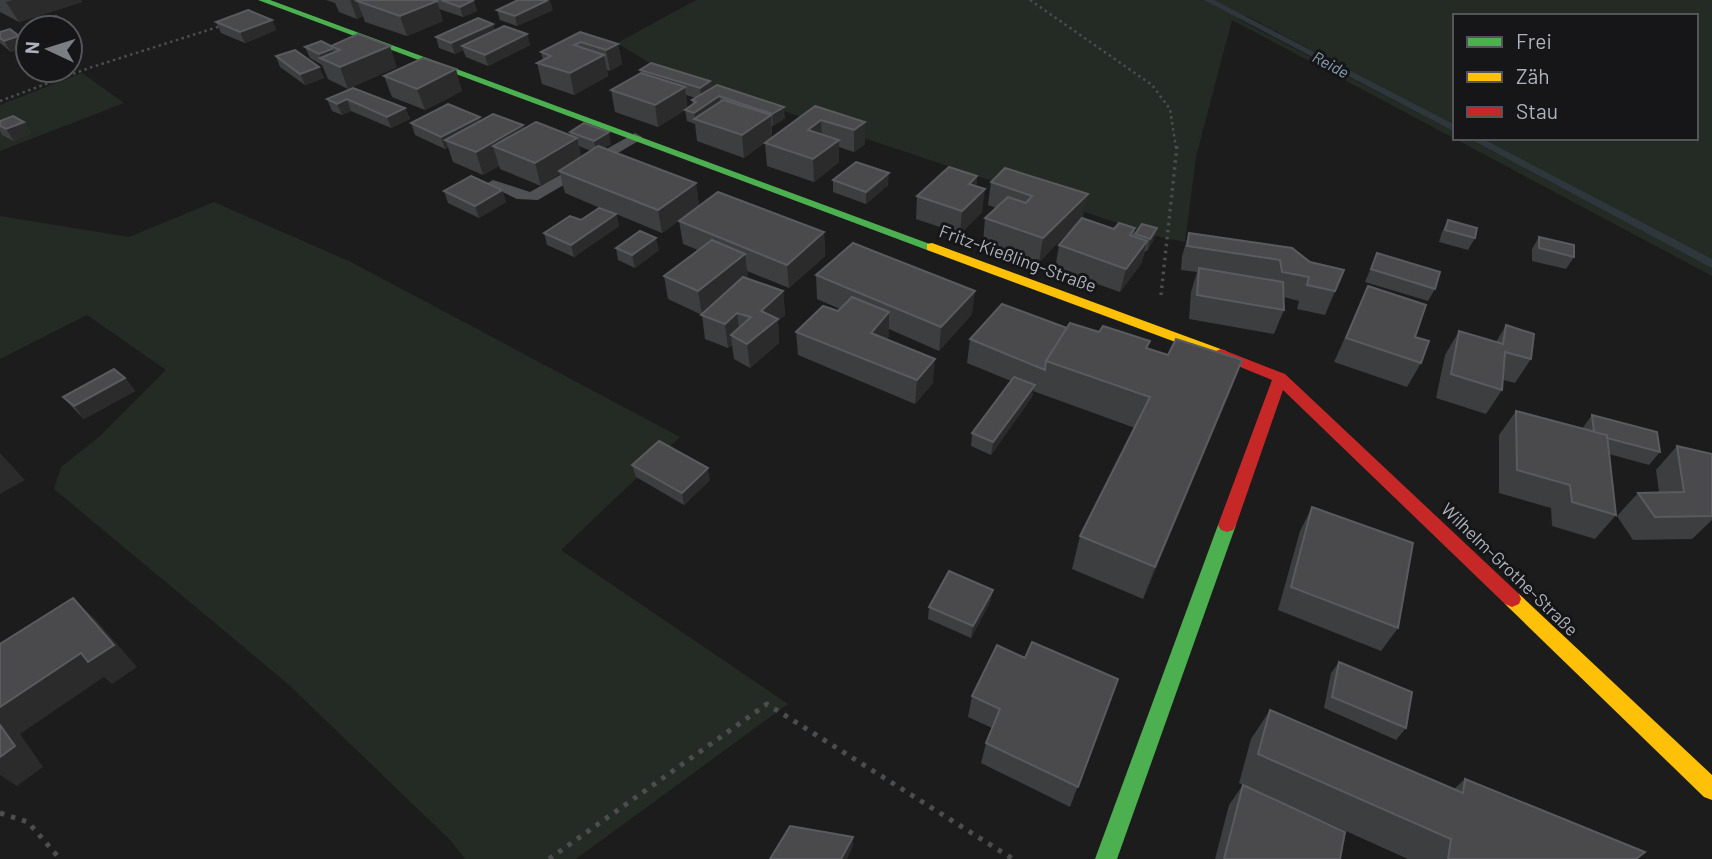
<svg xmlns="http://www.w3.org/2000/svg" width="1712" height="859" font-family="Barlow,sans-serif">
  <rect width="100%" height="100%" fill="#1c1c1c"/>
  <g fill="#242a24">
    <polygon points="696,0 1712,0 1712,260 1479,138 1696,138 1696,16 1455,16 1455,126 1247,16 1238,19 1455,132 1455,138 1467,138 1712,267 1712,276 1232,20 1196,157 1185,242 1156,236 661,70 617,43"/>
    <polygon points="82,73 124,103 0,151 0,105"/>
    <polygon points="214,202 353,263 680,437 561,550 788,704 576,859 465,859 451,841 288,684 54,489 61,467 100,436 166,370 87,315 0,359 0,216 129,237"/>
  </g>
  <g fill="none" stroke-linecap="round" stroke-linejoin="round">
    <g fill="#2f373d" fill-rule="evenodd">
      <polygon points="1204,0 1214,0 1455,125 1455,132"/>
      <polygon points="1468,138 1481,138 1712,259 1712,268"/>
    </g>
    <g stroke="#4c4d4f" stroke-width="2.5" stroke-dasharray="2.5 3.5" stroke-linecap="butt">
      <polyline points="1030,0 1152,85 1170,109 1176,148"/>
      <polyline points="0,101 89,68 224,25"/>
    </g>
    <polyline stroke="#4c4d4f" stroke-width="3.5" stroke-dasharray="2.5 4.5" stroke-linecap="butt" points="1161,295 1177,146"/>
    <g stroke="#4c4d4f" stroke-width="5" stroke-dasharray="4.5 7" stroke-linecap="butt">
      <polyline points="0,813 28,822 60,859"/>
      <polyline points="549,859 767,704 1013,859"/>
    </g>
    <polygon fill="#505154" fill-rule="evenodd" points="635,133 642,137 640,140 538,200 517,199 486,184 493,180 530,192"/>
    <g fill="#4caf50" fill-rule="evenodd">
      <polygon points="258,0 270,0 938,247 937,250 927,250"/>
      <polygon points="1227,518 1233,520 1236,525 1117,859 1095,859 1218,525 1221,520"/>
    </g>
    <g fill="#ffc107" fill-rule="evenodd">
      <polygon points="932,243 1226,351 1228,354 1226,357 1216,357 927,250 927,244"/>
      <polygon points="1512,591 1519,594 1712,775 1712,800 1704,797 1505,604 1503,599 1505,594"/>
    </g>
    <polygon fill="#c62828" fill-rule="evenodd" points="1221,349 1285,374 1519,594 1521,599 1519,604 1512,607 1505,604 1283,390 1236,525 1233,530 1227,532 1221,530 1218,525 1272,380 1216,357 1214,354 1216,351"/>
  </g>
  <g fill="#3d3e3f" fill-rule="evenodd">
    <polygon points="0,0 81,0 82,2 19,22 0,12"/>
    <polygon points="326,0 473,0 477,11 463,17 439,9 443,21 407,36 365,22 363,16 357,19 339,12 335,3"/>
    <polygon points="497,10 553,10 517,26 500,20"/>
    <polygon points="272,20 276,30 245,43 221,33 216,22"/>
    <polygon points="493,24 495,31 527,34 530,45 488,66 466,57 463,50 455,54 439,48 436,37"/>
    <polygon points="0,32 19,36 26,47 11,52 0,43"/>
    <polygon points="580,32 618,44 622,64 610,71 607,70 608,76 574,95 542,84 537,63 543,60 541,52"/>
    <polygon points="331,46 397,67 348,89 328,79 322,65 310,58 305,47"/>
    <polygon points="276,56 319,67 324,78 305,85 280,67"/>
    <path d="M640,70L710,81L711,89L785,118L773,126L772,125V137L744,158L697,141L695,124L687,121L685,110L658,127L615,112L611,90L641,73ZM686,95L696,98L692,100L693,105L687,108Z"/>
    <polygon points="384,76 462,91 425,110 392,97"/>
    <polygon points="353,88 405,108 410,119 391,128 351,111 342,115 332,111 327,99"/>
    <polygon points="815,106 865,122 865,144 854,152 839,147 839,162 814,182 767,166 765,143"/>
    <polygon points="0,121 24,122 31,133 14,141 2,135 0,131"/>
    <path d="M481,121L523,125L524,129L570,136V132L611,144L604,148L696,183L699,206L662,233L616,214L619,226L574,257L547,245L544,233L607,211L565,193L560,174L541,186L500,169L499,166L483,175L453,162L448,147L445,149L415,135L411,123ZM579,146L591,151L581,157Z"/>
    <polygon points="977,176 976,186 982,212 960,234 916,219 917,196"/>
    <polygon points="833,180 888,185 866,204 833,192"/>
    <polygon points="991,182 1088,194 1082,218 1114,229 1135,228 1134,236 1135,234 1157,228 1153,241 1147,251 1145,251 1141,264 1120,292 1055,269 1059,245 1078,222 1039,262 983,242 985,218 996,208 988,205"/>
    <polygon points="502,190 506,202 479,218 448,203 444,191"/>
    <polygon points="1448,220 1475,238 1468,250 1439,242 1442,232"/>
    <polygon points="679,221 824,232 825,256 789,288 747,271 748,277 746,278 783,291 785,315 778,321 779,343 750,368 734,359 732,345 728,348 705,339 702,315 668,299 664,276 698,250 683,244"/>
    <polygon points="1189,233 1310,262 1344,270 1325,315 1297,309 1299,301 1284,297 1284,310 1274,334 1189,319 1191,292 1197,272 1181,270 1182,256"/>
    <polygon points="1539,237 1574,257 1566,269 1532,261 1532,249"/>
    <polygon points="616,248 659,250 635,268 618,260"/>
    <polygon points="1377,253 1435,289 1428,301 1365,282"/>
    <polygon points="816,275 972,314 939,351 889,329 889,336 886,339 933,383 915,404 798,355 796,332 838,311 840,309 817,299"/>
    <polygon points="1368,286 1415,337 1421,363 1407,387 1334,362"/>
    <polygon points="1506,325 1531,359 1515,383 1503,380 1502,390 1486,414 1436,398 1445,355 1459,331 1496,342"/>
    <polygon points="1067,328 1148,348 1168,355 1242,360 1229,394 1143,599 1072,569 1080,536 1135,428 1033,391 1032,397 991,455 971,446 972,433 1011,381 967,363 970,339"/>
    <polygon points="125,378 135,391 84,419 74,409 63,397"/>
    <polygon points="1516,411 1582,429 1592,415 1660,452 1649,465 1609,454 1616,515 1595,539 1552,526 1551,508 1499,493 1499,435"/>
    <polygon points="1677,446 1712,454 1712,520 1692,539 1633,540 1617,516 1638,493 1659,492 1656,470"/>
    <polygon points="632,465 710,480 684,505 636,477"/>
    <polygon points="1312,507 1398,628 1381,651 1278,610 1300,531"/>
    <polygon points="993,590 990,602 971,638 928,619 929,607"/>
    <polygon points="1339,662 1406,728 1396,740 1324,708 1331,673"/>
    <polygon points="1118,679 1070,807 981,763 986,743 992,728 968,717 972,696"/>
    <polygon points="1270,710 1454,789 1465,779 1636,859 1408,859 1239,783 1251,739"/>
    <polygon points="1243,785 1340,859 1215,859 1229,805"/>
  </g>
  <g fill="#2b2b2c">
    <polygon points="13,0 81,0 82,2 19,22 6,2"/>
    <polygon points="350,0 402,0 357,1 363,16 357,19"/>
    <polygon points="474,0 477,11 463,17 460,7"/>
    <polygon points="548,0 550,0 553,10 517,26 515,16"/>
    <polygon points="437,1 443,21 407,36 400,16"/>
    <polygon points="61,19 66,28 69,27 69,28 47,28 45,27 45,28 41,28 40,26"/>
    <polygon points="272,20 276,30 245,43 240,32"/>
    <polygon points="493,24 496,35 462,46 463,50 455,54 451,43"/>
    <polygon points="70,29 75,38 70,39"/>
    <polygon points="527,34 530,45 488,66 485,55"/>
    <polygon points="19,36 26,47 11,52 4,41"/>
    <polygon points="618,44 622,64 610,71 606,50"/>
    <polygon points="390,46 397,67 348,89 340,67"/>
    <polygon points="332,49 336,60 320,58 319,54"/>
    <polygon points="604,55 608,76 574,95 570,73"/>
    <polygon points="319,67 324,78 305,85 300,74"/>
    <polygon points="456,69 462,91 425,110 417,89"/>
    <polygon points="710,81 712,93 701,100 700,88"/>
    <polygon points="685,87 687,109 658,127 655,105"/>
    <polygon points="719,96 721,108 695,119 694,113"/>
    <polygon points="347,99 351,111 342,115 337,104"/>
    <polygon points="784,107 785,118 773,126 772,114"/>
    <polygon points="405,108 410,119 391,128 387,117"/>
    <polygon points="771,115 772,137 744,158 742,135"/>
    <polygon points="480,117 483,129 445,140 448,147 445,149 441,137"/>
    <polygon points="821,120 822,142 808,130"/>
    <polygon points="24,122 31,133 14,141 6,129"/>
    <polygon points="865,122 865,144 854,152 854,130"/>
    <polygon points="523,125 529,148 493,146 499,166 483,175 476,152"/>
    <polygon points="609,132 611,144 597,153 594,141"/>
    <polygon points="577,138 582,160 559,171 560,174 541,186 535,163"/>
    <polygon points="839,140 839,162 814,182 813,159"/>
    <polygon points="889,173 888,185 866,204 866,192"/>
    <polygon points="977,176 975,199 969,184"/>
    <polygon points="696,183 699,206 662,233 658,210"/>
    <polygon points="985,189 982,212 960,234 962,211"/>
    <polygon points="502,190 506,202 479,218 475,206"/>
    <polygon points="1088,194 1083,217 1039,262 1043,238"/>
    <polygon points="616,214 619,226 574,257 571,245"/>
    <polygon points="1157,228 1153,241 1147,251 1150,239"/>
    <polygon points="824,232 825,256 789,288 787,265"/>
    <polygon points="656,238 659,250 635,268 632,255"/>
    <polygon points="1147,241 1141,264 1120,292 1126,269"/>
    <polygon points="745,254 748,277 702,315 698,291"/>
    <polygon points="783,291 785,315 778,321 779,343 750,368 747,344 761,311"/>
    <polygon points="975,291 972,314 939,351 941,327"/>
    <polygon points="889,312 889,336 871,357 871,333"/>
    <polygon points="737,313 740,337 731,335 732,345 728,348 725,324"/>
    <polygon points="935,359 933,383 915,404 917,380"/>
    <polygon points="1242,360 1229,394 1143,599 1155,567"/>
    <polygon points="125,378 135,391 84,419 74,406"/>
    <polygon points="1035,385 1032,397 991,455 993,442"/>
    <polygon points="0,453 25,480 0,494"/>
    <polygon points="708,468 710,480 684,505 682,493"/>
    <polygon points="993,590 990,602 971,638 973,626"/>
    <polygon points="73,598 96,620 137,667 112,684 104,677 20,734 43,767 17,786 0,775 0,707"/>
    <polygon points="853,837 853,846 847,859 841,859"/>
  </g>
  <g fill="#4a4a4d" stroke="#595b5e" stroke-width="2">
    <polygon points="361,0 434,0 437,1 400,16 357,1"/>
    <polygon points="441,0 474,0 460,7"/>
    <polygon points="518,0 548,0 515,16 497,10"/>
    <polygon points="248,10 272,20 240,32 216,22"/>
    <polygon points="56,16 61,19 40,26 35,23"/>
    <polygon points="478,18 493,24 451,43 436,37"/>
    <polygon points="59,22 69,27 47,28 45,27"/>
    <polygon points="504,26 527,34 485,55 462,46"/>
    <polygon points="10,29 19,36 4,41 0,38 0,32"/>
    <polygon points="580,32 618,44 606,50 581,42 574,45 604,55 570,73 537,63 551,56 541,52"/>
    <polygon points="358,34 390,46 340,67 320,58 340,50 331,46"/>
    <polygon points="321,41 331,46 332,49 319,54 305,47"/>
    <polygon points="295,50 319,67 300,74 276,56"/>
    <polygon points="423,58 456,69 417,89 384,76"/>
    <polygon points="651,63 710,81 700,88 640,70"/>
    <polygon points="641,73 685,87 655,105 611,90"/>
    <polygon points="717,85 784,107 772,114 719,96 694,113 685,110 696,102 692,100"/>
    <polygon points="353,88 405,108 387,117 347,99 337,104 327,99"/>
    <polygon points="723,100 771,115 742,135 694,119"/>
    <polygon points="448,104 480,117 441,137 411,123"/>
    <polygon points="815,106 865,122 854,130 821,120 808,130 839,140 813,159 765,143"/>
    <polygon points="493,114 523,125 476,152 445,140"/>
    <polygon points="13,116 24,122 6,129 0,126 0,121"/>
    <polygon points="536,122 577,138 535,163 493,146"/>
    <polygon points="584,123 609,132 594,141 570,132"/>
    <polygon points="598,146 696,183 658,210 559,171"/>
    <polygon points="856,162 889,173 866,192 833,180"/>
    <polygon points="949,167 977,176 969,184 985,189 962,211 917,196"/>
    <polygon points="1005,168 1088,194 1043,238 985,218 1008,197 1026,203 1032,196 991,182"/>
    <polygon points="471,176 502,190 475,206 444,191"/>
    <polygon points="718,192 824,232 787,265 679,221"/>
    <polygon points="599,208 616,214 571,245 544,233 570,216 581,220"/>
    <polygon points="1082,218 1114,229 1119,223 1135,228 1130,235 1147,241 1126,269 1059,245"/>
    <polygon points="1448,220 1477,228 1475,238 1445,230"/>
    <polygon points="1142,224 1157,228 1150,239 1135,234"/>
    <polygon points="640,231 656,238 632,255 616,248"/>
    <polygon points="1189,233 1292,248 1310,262 1344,270 1335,291 1307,285 1309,277 1282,272 1280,260 1187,246"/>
    <polygon points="1539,237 1574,245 1574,257 1539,248"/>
    <polygon points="712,240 745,254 698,291 664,276"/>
    <polygon points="853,243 975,291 941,327 816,275"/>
    <polygon points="1377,253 1440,272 1435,289 1371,269"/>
    <polygon points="1199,268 1283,282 1284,310 1197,295"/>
    <polygon points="743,277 783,291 761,311 778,319 747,344 731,335 751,317 737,313 725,324 701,315"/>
    <polygon points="1368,286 1426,305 1415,337 1429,341 1421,363 1346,338"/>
    <polygon points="852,297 889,312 871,333 935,359 917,380 796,332 823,306 838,311"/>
    <polygon points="1002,304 1067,328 1046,361 1045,370 970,339"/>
    <polygon points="1070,323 1099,332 1103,326 1150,341 1146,348 1168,355 1176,339 1242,360 1155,567 1080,536 1150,397 1046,361"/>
    <polygon points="1506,325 1534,334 1531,359 1505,352 1502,390 1451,374 1459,331 1503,344"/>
    <polygon points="114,369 125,378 74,406 63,397"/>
    <polygon points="1014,377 1035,385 993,442 972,433"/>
    <polygon points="1516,411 1607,435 1616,515 1572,502 1570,485 1517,470"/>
    <polygon points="1592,415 1657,432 1660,452 1607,438 1607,435 1594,432"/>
    <polygon points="659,441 708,468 682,493 632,465"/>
    <polygon points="1677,446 1712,454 1712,516 1655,517 1638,493 1684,492"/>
    <polygon points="1312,507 1413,543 1398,628 1291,587"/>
    <polygon points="949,571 993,590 973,626 929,607"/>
    <polygon points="73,598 114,645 88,662 81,653 0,707 0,644"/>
    <polygon points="1032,642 1118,679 1078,787 986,743 1000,709 972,696 997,645 1025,658"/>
    <polygon points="1339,662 1412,692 1406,728 1332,697"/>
    <polygon points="1270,710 1463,793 1465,779 1645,852 1636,859 1448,859 1451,839 1258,754"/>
    <polygon points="0,725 15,746 0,757"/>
    <polygon points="1243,785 1345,832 1340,859 1224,859"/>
    <polygon points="790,826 853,837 841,859 770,859"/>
  </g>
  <g text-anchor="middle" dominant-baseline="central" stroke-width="6" stroke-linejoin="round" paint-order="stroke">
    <g font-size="16" font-style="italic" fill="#89a1b2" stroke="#161618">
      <text transform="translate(1331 64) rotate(28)">Reide</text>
    </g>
    <g font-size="18" fill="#aeb3bb" stroke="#161618">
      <text transform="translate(1018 258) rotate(20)">Fritz-Kießling-Straße</text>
      <text transform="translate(1510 569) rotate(44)">Wilhelm-Grothe-Straße</text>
    </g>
  </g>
  <rect x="1453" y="14" width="245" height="126" fill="#161618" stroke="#535559" stroke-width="2"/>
  <rect x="1467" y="37" width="35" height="10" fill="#4caf50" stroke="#535559" stroke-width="2"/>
  <text x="1516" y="49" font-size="21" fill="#aeb3bb">Frei</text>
  <rect x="1467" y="72" width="35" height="10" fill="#ffc107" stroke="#535559" stroke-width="2"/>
  <text x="1516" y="84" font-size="21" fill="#aeb3bb">Zäh</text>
  <rect x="1467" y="107" width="35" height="10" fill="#c62828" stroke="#535559" stroke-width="2"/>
  <text x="1516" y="119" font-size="21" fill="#aeb3bb">Stau</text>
  <g transform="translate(49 49) rotate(274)"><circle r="33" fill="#161618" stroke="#535559" stroke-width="2"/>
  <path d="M0-5L12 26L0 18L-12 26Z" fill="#7b7e83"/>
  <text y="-10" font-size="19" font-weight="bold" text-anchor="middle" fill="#aeb3bb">N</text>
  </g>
</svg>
